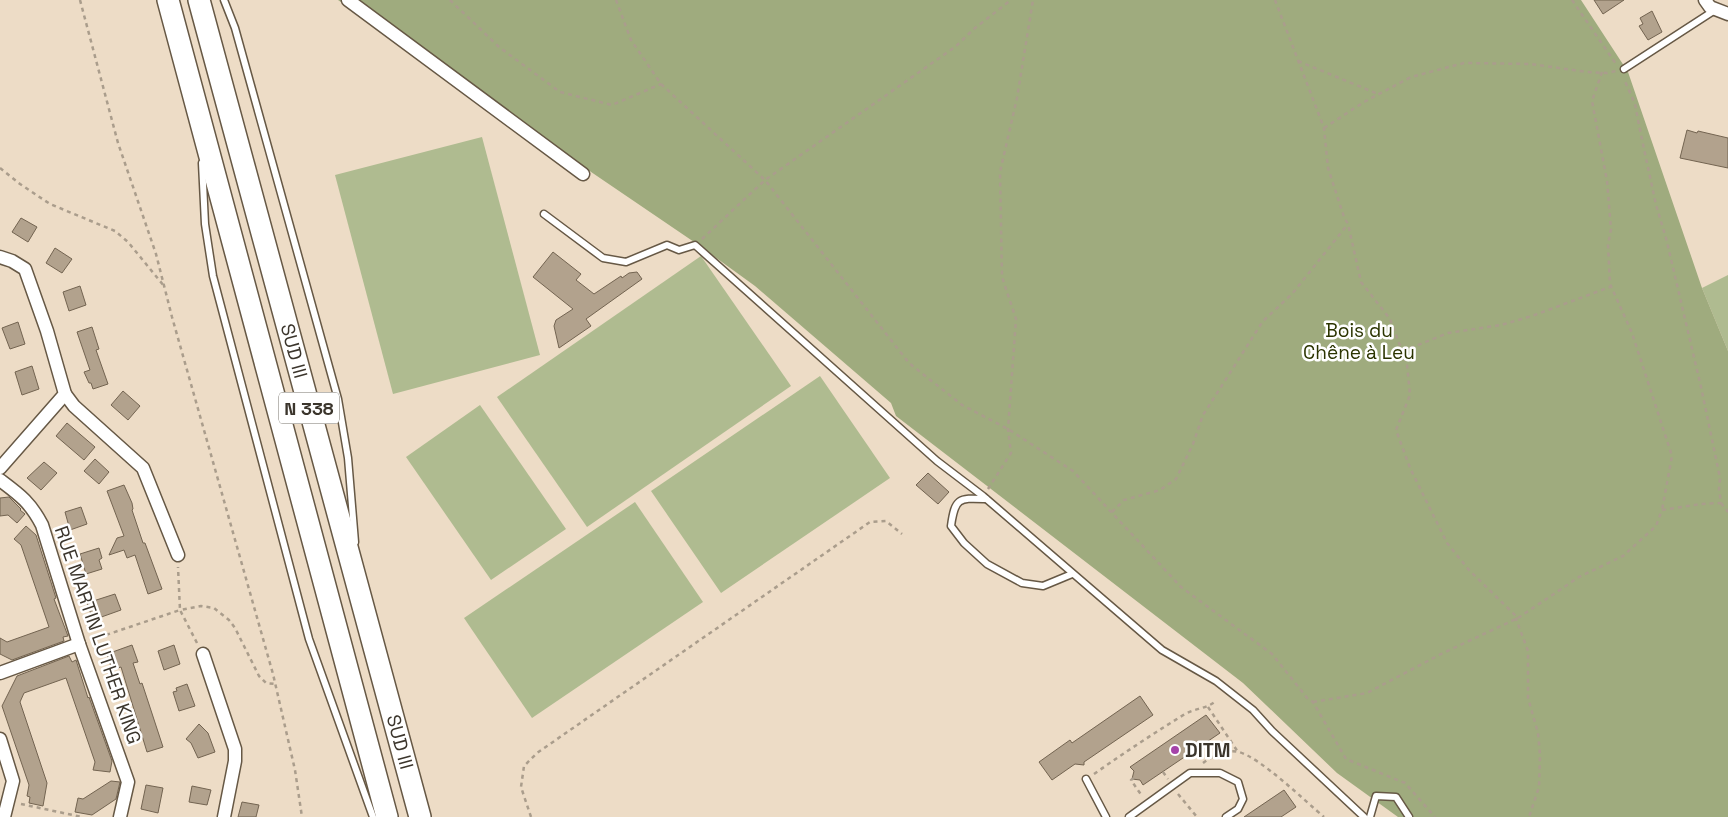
<svg xmlns="http://www.w3.org/2000/svg" width="1728" height="817" font-family="'Space Grotesk',sans-serif">
  <rect width="100%" height="100%" fill="#eddcc6"/>
  <g fill="#afbb90">
    <polygon points="482,137 540,355 393,394 335,175"/>
    <polygon points="701,256 791,386 587,527 497,397"/>
    <polygon points="1728,275 1728,351 1702,288"/>
    <polygon points="820,376 890,478 721,593 651,491"/>
    <polygon points="480,405 566,529 491,580 406,457"/>
    <polygon points="635,502 703,602 532,718 464,618"/>
  </g>
  <polygon fill="#9fab7e" points="338,0 1581,0 1628,72 1702,288 1728,351 1728,817 1398,817 1337,773 1243,683 896,416 891,403 755,286 697,244"/>
  <g fill="#b2a28d" stroke="#736451">
    <polygon points="1594,0 1624,0 1603,14"/>
    <polygon points="1652,11 1662,32 1648,40 1639,26 1643,24 1640,18"/>
    <polygon points="1687,130 1697,133 1698,131 1728,138 1728,168 1680,158"/>
    <polygon points="21,218 37,227 28,242 12,232"/>
    <polygon points="55,248 72,259 62,273 46,263"/>
    <polygon points="553,252 581,274 576,280 594,294 621,276 622,278 629,273 637,272 642,279 586,319 591,326 559,348 554,326 556,320 573,309 533,277"/>
    <polygon points="80,286 86,305 69,311 63,292"/>
    <polygon points="18,322 25,344 10,349 2,328"/>
    <polygon points="92,327 99,349 96,350 108,384 93,389 91,383 89,383 84,372 90,370 77,332"/>
    <polygon points="32,366 39,389 22,395 15,372"/>
    <polygon points="123,391 140,406 128,420 111,405"/>
    <polygon points="67,423 95,447 84,460 56,436"/>
    <polygon points="95,459 109,472 99,484 84,471"/>
    <polygon points="44,462 57,473 41,490 27,478"/>
    <polygon points="928,473 949,492 938,504 916,485"/>
    <polygon points="124,485 132,503 133,509 132,510 143,543 145,543 162,589 148,594 135,555 127,558 124,550 109,555 117,538 124,536 107,491"/>
    <polygon points="9,497 21,509 20,510 25,514 17,523 8,515 0,516 0,498"/>
    <polygon points="81,507 87,524 70,530 65,512"/>
    <polygon points="26,526 36,535 56,598 54,599 68,636 63,637 64,641 12,660 0,654 0,638 7,642 49,627 21,545 14,539"/>
    <polygon points="99,548 102,558 99,560 102,569 86,574 80,554"/>
    <polygon points="115,594 121,610 93,620 87,603"/>
    <polygon points="132,645 138,662 133,663 140,684 142,683 163,747 147,752 121,667 112,670 107,654"/>
    <polygon points="174,645 180,664 164,670 158,651"/>
    <polygon points="69,656 72,662 76,660 88,698 89,697 112,761 110,772 93,770 95,762 66,678 24,693 20,702 47,783 43,806 29,803 30,797 27,796 29,785 2,706 17,676"/>
    <polygon points="187,684 195,706 179,711 173,692 177,691 176,688"/>
    <polygon points="1140,696 1153,715 1084,762 1084,765 1075,764 1052,780 1039,762 1070,740 1072,743"/>
    <polygon points="1206,715 1220,733 1143,785 1140,780 1132,779 1134,771 1130,767"/>
    <polygon points="199,724 208,733 215,752 198,758 191,743 186,739"/>
    <polygon points="111,781 120,782 116,799 92,815 75,812 78,798 83,799"/>
    <polygon points="146,785 163,788 158,813 141,809"/>
    <polygon points="192,786 211,790 207,805 189,802"/>
    <polygon points="1284,790 1296,807 1281,817 1244,817"/>
    <polygon points="242,802 259,805 256,817 238,817"/>
  </g>
  <g fill="none" stroke-linecap="round" stroke-linejoin="round">
    <defs>
      <g id="service">
        <polyline points="224,0 235,28 338,399 348,458 355,542"/>
        <polyline points="1624,69 1715,10"/>
        <polyline points="202,163 205,224 213,276 309,639 373,817"/>
        <polyline points="544,214 603,258 626,262 667,245 679,250 695,245 937,461 983,496 1162,650 1216,681 1253,710 1272,731 1364,817"/>
        <path d="M986,499C959,498 955,497 951,526L964,543L987,564L1022,583L1043,586L1072,574"/>
        <polyline points="1086,779 1106,817"/>
        <polyline points="1129,817 1190,773 1220,773 1238,782 1243,799 1238,809 1226,817"/>
        <polyline points="1370,817 1376,796 1396,797 1409,817"/>
      </g>
      <g id="minor">
        <polyline points="348,0 583,174"/>
        <polyline points="1705,0 1710,7 1728,14"/>
        <polyline points="0,257 12,261 25,269 47,331 65,394 0,468"/>
        <polyline points="65,394 74,406 143,468 178,555"/>
        <path d="M0,480C20,495 30,502 42,525L79,644L128,782L120,817"/>
        <polyline points="203,654 235,749 235,761 224,817"/>
        <polyline points="0,673 79,644"/>
        <polyline points="0,739 13,781 4,817"/>
      </g>
      <g id="trunk">
        <polyline points="168,0 387,817"/>
        <polyline points="199,0 420,817"/>
      </g>
    </defs>
    <use href="#service" stroke="#665845" stroke-width="9"/>
    <use href="#minor" stroke="#665845" stroke-width="15"/>
    <use href="#trunk" stroke="#665845" stroke-width="24"/>
    <g stroke="#aa9d8c" stroke-width="2.5" stroke-dasharray="4 4" stroke-linecap="butt">
      <polyline points="80,0 118,143 156,254 172,317 273,674 295,770 302,817"/>
      <polyline points="450,0 499,47 560,92 612,105 661,84"/>
      <polyline points="616,0 631,40 661,84 765,180 909,363 962,405 1008,429 1073,471 1181,587 1272,654 1308,699 1313,702 1346,759 1405,783 1435,817"/>
      <polyline points="1275,0 1324,128 1328,168 1344,217 1348,224 1361,282 1390,319 1407,364 1410,395 1396,430 1410,468 1447,543 1469,570 1518,618 1516,619 1528,651 1528,698 1538,733 1540,755 1539,787 1529,817"/>
      <polyline points="1572,0 1616,64"/>
      <polyline points="1298,61 1378,94"/>
      <polyline points="1602,72 1592,101 1607,181 1611,229 1608,245 1610,284 1632,333 1672,456 1662,510"/>
      <polyline points="1324,128 1364,102 1411,77 1464,63 1531,64 1587,72 1607,73 1616,71"/>
      <polyline points="0,168 20,184 50,204 115,231 128,242 164,286"/>
      <polyline points="702,239 765,180 955,47 975,28 1011,0"/>
      <polyline points="1403,351 1448,333 1501,325 1532,316 1610,287"/>
      <polyline points="988,489 1011,453 1008,429 1016,319 1002,277 1000,172 1017,98 1033,0"/>
      <polyline points="1721,503 1728,512"/>
      <polyline points="1112,512 1124,500 1160,490 1176,479 1193,444 1203,415 1263,321 1292,294 1348,224"/>
      <polyline points="1518,618 1579,577 1623,556 1656,526 1662,510 1701,504 1721,503 1719,489 1720,478 1701,387 1666,238 1656,205 1640,130 1635,104 1624,79"/>
      <polyline points="91,640 180,610 178,567"/>
      <polyline points="197,643 180,610 201,606 214,608 229,620 235,628 259,676 266,683 275,684"/>
      <polyline points="1313,702 1367,693 1443,653 1516,619"/>
      <polyline points="1208,707 1238,752"/>
      <path d="M1203,763C1213,756 1226,749 1239,752C1261,758 1305,801 1324,817"/>
      <polyline points="1163,772 1168,779"/>
      <path d="M1094,774C1124,753 1154,733 1185,714C1196,708 1206,709 1216,701"/>
      <polyline points="1134,778 1131,780 1142,796"/>
      <polyline points="1178,794 1197,817"/>
      <polyline points="21,804 82,817"/>
      <polyline points="531,817 521,787 524,766 537,753 870,522 886,521 902,534"/>
    </g>
    <use href="#service" stroke="#fff" stroke-width="6"/>
    <use href="#minor" stroke="#fff" stroke-width="12"/>
    <use href="#trunk" stroke="#fff" stroke-width="21"/>
  </g>
  <circle fill="#a543a9" stroke="#fff" stroke-width="2" cx="1175" cy="750" r="5"/>
  <g text-anchor="middle" dominant-baseline="central" stroke-width="5" stroke-linejoin="round" paint-order="stroke">
    <rect fill="#fff" stroke="#76726b" stroke-width="1" x="279" y="392.5" width="60" height="31" rx="4"/>
    <g font-size="18" font-weight="bold" fill="#3b352c">
      <text x="309" y="408">N 338</text>
    </g>
    <g font-size="19" fill="#2b3400" stroke="#fff">
      <text x="1359" y="330">Bois du<tspan x="1359" dy="22">Chêne à Leu</tspan></text>
    </g>
    <g font-size="19" fill="#3b352c" stroke="#fff">
      <text transform="translate(294 351) rotate(75)">SUD III</text>
      <text transform="translate(98 635) rotate(71)">RUE MARTIN LUTHER KING</text>
      <text transform="translate(400 742) rotate(75)">SUD III</text>
    </g>
    <g font-size="19" font-weight="bold" fill="#3b352c" stroke="#fff" text-anchor="start">
      <text x="1185" y="750">DITM</text>
    </g>
  </g>
</svg>
